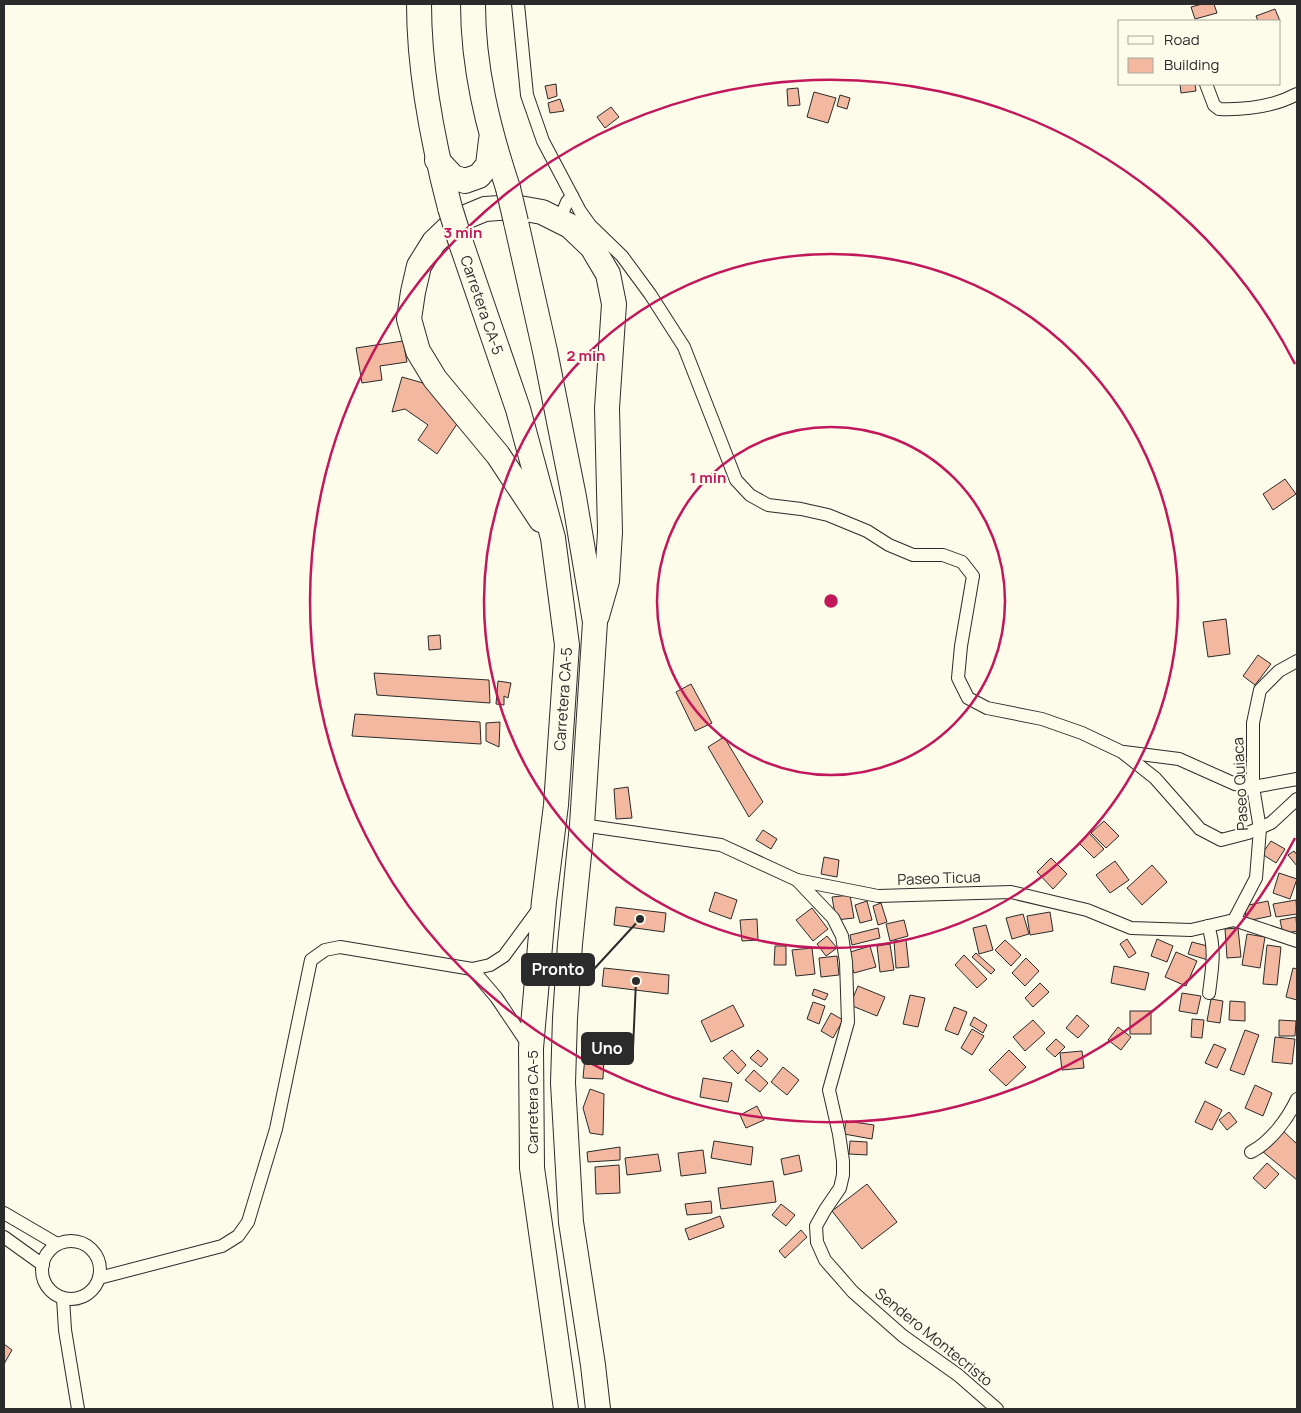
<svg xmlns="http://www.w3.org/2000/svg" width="1301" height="1413" font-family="Manrope,sans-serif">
  <rect width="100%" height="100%" fill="#fdfbea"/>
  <g fill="#f2b8a0" stroke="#2b2b2b">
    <polygon points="1202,4 1214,4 1217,13 1195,19 1191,7"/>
    <polygon points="1275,9 1280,21 1258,21 1256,16"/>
    <polygon points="556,84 557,96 548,99 545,86"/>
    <polygon points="1180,84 1195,84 1196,91 1181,93"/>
    <polygon points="798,88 800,105 788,106 787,89"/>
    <polygon points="814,92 836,98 828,123 807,117"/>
    <polygon points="840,95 850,98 847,109 837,106"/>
    <polygon points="560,99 564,111 550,113 548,103"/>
    <polygon points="611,107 619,117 605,128 597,117"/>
    <polygon points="403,341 407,362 380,366 382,380 362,383 356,348"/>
    <polygon points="402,377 423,383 457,424 437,454 418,440 428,425 405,409 392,412"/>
    <polygon points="1285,479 1296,494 1273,510 1263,494"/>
    <polygon points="1226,619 1230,654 1208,657 1203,622"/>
    <polygon points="440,635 441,649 429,650 428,636"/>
    <polygon points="1258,655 1271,664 1255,685 1243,676"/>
    <polygon points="374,673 489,680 490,703 377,695"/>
    <polygon points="498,681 511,683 508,698 504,696 504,705 496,704"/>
    <polygon points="691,684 712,723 695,731 676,692"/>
    <polygon points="355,714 480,722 481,744 352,736"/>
    <polygon points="500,722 499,747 486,741 486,723"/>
    <polygon points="724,737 763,802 749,817 708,747"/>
    <polygon points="628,787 632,818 616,819 614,789"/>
    <polygon points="1104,821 1119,836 1106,848 1091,833"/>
    <polygon points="763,830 777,839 771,849 756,840"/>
    <polygon points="1089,833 1104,849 1094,858 1079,843"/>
    <polygon points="1271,841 1285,849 1276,863 1262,854"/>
    <polygon points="1294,851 1297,855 1297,866 1288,855"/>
    <polygon points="824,857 839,860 837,877 821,874"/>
    <polygon points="1051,858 1067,874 1053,889 1037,872"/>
    <polygon points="1115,861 1129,880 1110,893 1096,875"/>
    <polygon points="1152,865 1167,882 1142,905 1127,888"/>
    <polygon points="1279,873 1297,879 1290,899 1273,893"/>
    <polygon points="715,892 737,900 731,919 709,911"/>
    <polygon points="850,895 854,918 836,920 832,897"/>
    <polygon points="1296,900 1297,914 1276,917 1273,904"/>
    <polygon points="867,901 872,920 860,923 855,905"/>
    <polygon points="1268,901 1271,916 1247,921 1244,906"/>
    <polygon points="881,903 887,922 878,925 873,906"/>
    <polygon points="616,907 666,913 664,932 614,925"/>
    <polygon points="812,908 828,929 813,941 796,920"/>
    <polygon points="1050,912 1053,931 1030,935 1027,916"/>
    <polygon points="1023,914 1029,934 1012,939 1006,918"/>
    <polygon points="1296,917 1297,931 1283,934 1280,920"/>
    <polygon points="757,919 758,940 742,941 740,920"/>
    <polygon points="904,920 908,936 890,941 886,924"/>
    <polygon points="986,925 993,950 979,954 973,928"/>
    <polygon points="878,928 880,938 852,945 850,935"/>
    <polygon points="1238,928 1241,957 1227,958 1225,929"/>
    <polygon points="1247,934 1265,937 1260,968 1242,965"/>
    <polygon points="827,936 837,948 826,956 817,944"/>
    <polygon points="1127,939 1136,953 1129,958 1120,944"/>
    <polygon points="1157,939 1173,946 1167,962 1151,956"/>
    <polygon points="906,940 909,967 896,968 894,941"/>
    <polygon points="1005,940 1021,955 1011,966 995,950"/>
    <polygon points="1192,942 1211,947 1208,960 1188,954"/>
    <polygon points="890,944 894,970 880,972 877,946"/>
    <polygon points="1267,945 1281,947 1277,985 1263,984"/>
    <polygon points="775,946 786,946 786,965 774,965"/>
    <polygon points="870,946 876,967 854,973 847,953"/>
    <polygon points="812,948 815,974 796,976 792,950"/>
    <polygon points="1176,952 1197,961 1186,986 1165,977"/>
    <polygon points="976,953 995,970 991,974 972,957"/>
    <polygon points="964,955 987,979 977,988 955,965"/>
    <polygon points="837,956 839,975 821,977 819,958"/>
    <polygon points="1026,958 1039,971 1025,986 1012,973"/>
    <polygon points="1114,966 1149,973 1145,990 1111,983"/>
    <polygon points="604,968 669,975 668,994 602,986"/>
    <polygon points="1293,968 1297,969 1297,1000 1286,997"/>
    <polygon points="1040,983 1049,992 1033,1007 1025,998"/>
    <polygon points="858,986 885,997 877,1016 850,1005"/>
    <polygon points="814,989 828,994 825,1000 812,995"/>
    <polygon points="1182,993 1201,996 1197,1014 1179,1011"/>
    <polygon points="910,995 925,998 918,1027 903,1024"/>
    <polygon points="1211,999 1223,1001 1220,1023 1207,1021"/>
    <polygon points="1230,1001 1245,1002 1245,1021 1229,1020"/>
    <polygon points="813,1002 825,1006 819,1024 807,1019"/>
    <polygon points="733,1005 744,1026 711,1042 701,1021"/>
    <polygon points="954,1007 967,1012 958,1035 945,1030"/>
    <rect x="1130" y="1011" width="21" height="23"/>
    <polygon points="831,1013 843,1020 833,1038 821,1031"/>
    <polygon points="1077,1015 1089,1026 1078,1038 1066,1028"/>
    <polygon points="974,1017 987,1025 983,1033 970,1025"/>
    <polygon points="1192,1019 1204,1020 1202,1038 1191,1037"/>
    <polygon points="1033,1020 1045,1033 1025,1051 1013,1037"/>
    <polygon points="1279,1020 1296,1021 1295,1036 1279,1036"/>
    <polygon points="1118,1027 1131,1037 1121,1050 1108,1040"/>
    <polygon points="972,1029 984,1036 972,1055 961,1048"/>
    <polygon points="1245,1030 1259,1035 1244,1075 1230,1070"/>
    <polygon points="1275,1037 1295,1039 1292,1064 1272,1062"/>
    <polygon points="1056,1039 1065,1047 1055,1057 1046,1049"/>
    <polygon points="1214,1044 1226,1049 1217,1068 1205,1063"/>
    <polygon points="732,1050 746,1065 738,1074 723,1058"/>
    <polygon points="758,1050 768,1059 761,1067 750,1058"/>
    <polygon points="1009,1050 1026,1067 1006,1086 989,1070"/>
    <polygon points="1082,1051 1084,1068 1062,1070 1060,1053"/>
    <polygon points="585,1057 604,1058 603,1079 583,1078"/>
    <polygon points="783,1067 799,1080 787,1095 771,1082"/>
    <polygon points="754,1070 768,1083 760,1092 745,1080"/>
    <polygon points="703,1078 732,1083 728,1102 700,1097"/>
    <polygon points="1255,1085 1272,1093 1263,1116 1245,1108"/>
    <polygon points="590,1089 604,1094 603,1135 590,1133 583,1108"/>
    <polygon points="1205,1101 1222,1110 1212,1130 1195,1122"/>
    <polygon points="757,1106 764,1120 746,1128 740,1115"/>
    <polygon points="1229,1112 1237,1122 1227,1130 1219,1120"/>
    <polygon points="846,1121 874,1125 872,1139 844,1134"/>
    <polygon points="1281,1129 1297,1144 1297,1180 1262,1151"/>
    <polygon points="714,1141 753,1147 751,1165 711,1158"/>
    <polygon points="850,1141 867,1142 867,1155 849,1154"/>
    <polygon points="620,1147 620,1160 588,1162 587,1152"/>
    <polygon points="703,1150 706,1173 681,1176 678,1153"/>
    <polygon points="658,1154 661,1171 627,1175 625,1158"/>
    <polygon points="799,1155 802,1171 784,1175 781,1159"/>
    <polygon points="1267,1163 1279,1174 1265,1189 1253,1178"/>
    <polygon points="619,1165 620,1193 596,1194 595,1167"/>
    <polygon points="773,1181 776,1202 721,1209 718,1188"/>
    <polygon points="867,1184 897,1222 862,1249 832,1211"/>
    <polygon points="711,1201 712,1213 687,1215 685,1204"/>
    <polygon points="781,1204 795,1215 786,1226 772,1215"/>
    <polygon points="720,1216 724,1227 689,1240 685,1229"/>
    <polygon points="801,1230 807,1237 785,1258 779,1251"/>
    <polygon points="4,1344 12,1350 4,1364"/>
  </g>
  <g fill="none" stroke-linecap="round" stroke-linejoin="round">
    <defs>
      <g id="street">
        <polyline points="518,4 527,95 543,141 580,211 590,225 622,256 650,294 684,347 736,480 750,495 768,505 801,509 828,515 867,531 889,545 913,555 943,555 962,562 973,576 961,646 958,678 968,698 987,708 1042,719 1082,733 1122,752 1155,778 1200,829 1221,840 1248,833 1271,823 1297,799"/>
        <path d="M1206,84L1214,105L1219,109C1246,110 1273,107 1297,94"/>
        <polyline points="559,221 567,202 572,196"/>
        <polyline points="1124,752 1179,759 1235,784 1253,787 1297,779"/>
        <polyline points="582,825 721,845 797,880 878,896 1011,892 1087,910 1131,928 1191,930 1234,920 1297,941"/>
        <polyline points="797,880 833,918 842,936 846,962 848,1022 829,1090 839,1134 843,1161 843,1175 840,1188 825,1210 816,1226 817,1242 825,1260 853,1292 903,1336 958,1375 997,1409"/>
        <polyline points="1234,920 1256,878 1260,829 1253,787 1253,723 1260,690 1279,671 1297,661"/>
        <path d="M1208,926C1216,948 1212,970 1209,993"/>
        <polyline points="472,969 496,997 529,1046"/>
        <path d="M1251,1152C1271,1142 1288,1118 1297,1099"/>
        <polyline points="4,1213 57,1244"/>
        <polyline points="4,1237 43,1265"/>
        <circle cx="71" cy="1270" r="29"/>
        <polyline points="99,1278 222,1246 238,1236 248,1222 276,1129 311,960 325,950 340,947 472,969 490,965 504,956 540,907"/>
        <polyline points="63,1298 65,1330 78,1409"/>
      </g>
      <g id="highway">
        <path d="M419,4C419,71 433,143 450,208"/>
        <path d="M473,4C473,67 488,128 508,188"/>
        <polyline points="437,160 453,177 465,181 479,176 488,165 491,140"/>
        <polyline points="516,222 545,351 574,497 595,622 582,825 570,944 565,1018 563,1083 571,1222 593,1365 598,1409"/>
        <polyline points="461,243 518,409 553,538 567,645 556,805 544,901 531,1048 532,1168 566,1409"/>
        <polyline points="541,520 498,455 435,379 418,351 409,319 413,292 419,266 434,242 456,221 485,209 514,207 542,212 570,226 592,247 608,274 614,304 607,408 610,532 607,581 597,616"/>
      </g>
    </defs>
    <use href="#street" stroke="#2b2b2b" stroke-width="14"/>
    <use href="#highway" stroke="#2b2b2b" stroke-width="26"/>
    <use href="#street" stroke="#fdfbea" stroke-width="12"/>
    <use href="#highway" stroke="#fdfbea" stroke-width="24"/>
    <defs>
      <g id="highway-bridge">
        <polyline points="508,188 516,222"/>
        <polyline points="450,208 461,243"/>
      </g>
    </defs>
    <use href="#highway-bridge" stroke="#2b2b2b" stroke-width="26" stroke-linecap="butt"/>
    <use href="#highway-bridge" stroke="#fdfbea" stroke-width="24"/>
  </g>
  <g fill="none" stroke="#c2185b" stroke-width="2.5">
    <circle cx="831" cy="601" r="174"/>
    <circle cx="831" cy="601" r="347"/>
    <path d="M1295 838A521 521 0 1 1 1295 364"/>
  </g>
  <g text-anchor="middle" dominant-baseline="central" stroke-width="4" stroke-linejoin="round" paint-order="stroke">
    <g font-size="15" fill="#2b2b2b" stroke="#fdfbea">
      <text transform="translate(482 305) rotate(71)">Carretera CA-5</text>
      <text transform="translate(563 699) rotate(-86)">Carretera CA-5</text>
      <text transform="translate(1240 784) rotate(-93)">Paseo Quiaca</text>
      <text transform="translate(939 878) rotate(-2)">Paseo Ticua</text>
      <text transform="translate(532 1102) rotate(-90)">Carretera CA-5</text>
      <text transform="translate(934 1337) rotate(39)">Sendero Montecristo</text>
    </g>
  </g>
  <circle cx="831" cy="601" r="8" fill="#c2185b" stroke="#fdfbea" stroke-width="2.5"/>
  <g font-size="15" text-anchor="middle" font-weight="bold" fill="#c2185b" stroke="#fdfbea" stroke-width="4" stroke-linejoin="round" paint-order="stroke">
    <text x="463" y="238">3 min</text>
    <text x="586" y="361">2 min</text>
    <text x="708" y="483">1 min</text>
  </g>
  <path fill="none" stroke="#2b2b2b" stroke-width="2" d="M640 919L594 969M636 981L633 1049"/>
  <g fill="#2b2b2b" stroke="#fdfbea" stroke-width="2">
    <circle cx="640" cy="919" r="5"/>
    <circle cx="636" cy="981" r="5"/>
  </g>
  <g fill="#2b2b2b" stroke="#2b2b2b" stroke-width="2">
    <rect x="522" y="954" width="72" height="31" rx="5"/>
    <rect x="582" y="1033" width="51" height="31" rx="5"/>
  </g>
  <g font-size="16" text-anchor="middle" font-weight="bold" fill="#fff">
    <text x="558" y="975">Pronto</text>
    <text x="607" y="1054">Uno</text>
  </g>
  <rect width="1301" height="1413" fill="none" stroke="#2b2b2b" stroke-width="10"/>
  <rect x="1118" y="20" width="162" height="65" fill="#fdfbea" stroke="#a9a89e"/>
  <rect x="1128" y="36" width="25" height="8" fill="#fdfbea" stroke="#a9a89e"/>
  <text x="1164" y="45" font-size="15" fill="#2b2b2b">Road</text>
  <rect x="1128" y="58" width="25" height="15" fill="#f2b8a0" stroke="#a9a89e"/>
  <text x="1164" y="70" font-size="15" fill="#2b2b2b">Building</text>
</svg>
